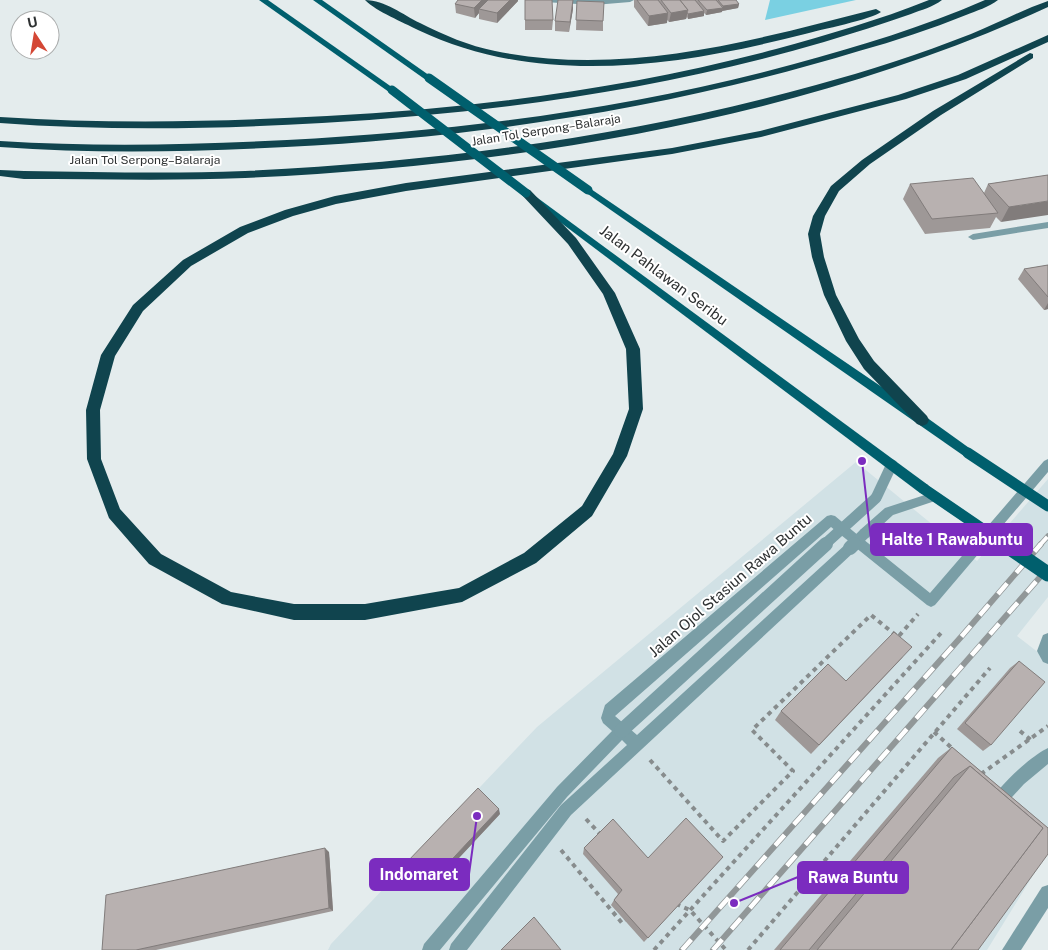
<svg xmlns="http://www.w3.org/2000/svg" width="1048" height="950" font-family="'Public Sans',sans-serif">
  <rect width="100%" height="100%" fill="#e4eced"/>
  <polygon fill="#d1e1e5" points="856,462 977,561 1048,479 1048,597 1017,636 1048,660 1048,851 987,950 328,950 331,944 537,727"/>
  <polygon fill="#7ad0e2" points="770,0 856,0 765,20"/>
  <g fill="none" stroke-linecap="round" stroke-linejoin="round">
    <g stroke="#878c8d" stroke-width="4" stroke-dasharray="4.5 4.5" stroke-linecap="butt">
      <polyline points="1020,731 1031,740"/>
      <polyline points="934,732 954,750"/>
      <polyline points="650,760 723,841 793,771 752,730 871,615 898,637 918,614"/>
      <polyline points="981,774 1048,726"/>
      <polyline points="586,819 602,836"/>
      <polyline points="561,850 622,923 628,918"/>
      <polyline points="676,904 690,910 726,950"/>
      <polyline points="654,950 941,633"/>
      <polyline points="748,950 990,668"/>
    </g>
    <g fill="#7a9ea6" fill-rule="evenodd">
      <polygon points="892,459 896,461 898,464 882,498 880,501 872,501 870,498 886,464 888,461"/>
      <path d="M1048,459V472L935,605L931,607L927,605L855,547L854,552L571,815L467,950H449L451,944L561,805L627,745L622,740L567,797L440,950H422L424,944L557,787L612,731L603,723L601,718L605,705L827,516L831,515L835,516L859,536L860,530L885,508L934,492L938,494L940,497L938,500L893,515L868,538L863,539L930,593L1044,461ZM831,527L851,543L846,544L637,735L615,716Z"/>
      <polygon points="1048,633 1048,664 1043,662 1037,651 1043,635"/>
      <path d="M1048,748V764L1024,784L1002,808L997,810L992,808L990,803C997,787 1032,755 1048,748Z"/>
    </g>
    <g fill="#7a9ea6" fill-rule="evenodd">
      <polygon points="540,0 634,0 630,2 594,5 544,2"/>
      <polygon points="1048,222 1048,228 973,240 968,237 973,234"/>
      <polygon points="1048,885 1048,908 1021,950 1002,950 1042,887"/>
    </g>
    <g fill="#005f6d" fill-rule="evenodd">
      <polygon points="259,0 268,0 396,90 389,92"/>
      <polygon points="313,0 322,0 433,78 426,80"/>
      <polygon points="588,187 926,417 972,450 974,453 972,456 964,456 585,192 585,188"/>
      <polygon points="535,196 928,485 930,489 928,493 924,494 920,493 532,201 530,199"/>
    </g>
    <g fill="#10444e" fill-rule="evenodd">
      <path d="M365,0C385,0 403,15 420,23C444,35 469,46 495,51C625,77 751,41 876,9L881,12C873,19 819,30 805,34C679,66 540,88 418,30C403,22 377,12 365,0Z"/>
      <path d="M929,0H942C933,7 921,10 911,14C883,24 853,33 824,42C661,90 492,113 322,123C215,129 107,131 0,123V117C109,124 218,122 327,116C478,108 629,88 776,49C827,35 879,20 929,0Z"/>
      <path d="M985,0H998C989,7 976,11 966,15C931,29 895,41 859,51C672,108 481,137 286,147C191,152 95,154 0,147V141C96,147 191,145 287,140C458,131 629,109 794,64C859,46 924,27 985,0Z"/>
      <path d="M1048,1V7C802,120 514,166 245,178C171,181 98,179 24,179L0,176V170L24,171C98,172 171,174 245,171C437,162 630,137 816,85C868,71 920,54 971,34C996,24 1022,10 1048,1Z"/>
      <polygon points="1048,35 1048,42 966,79 906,99 761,137 672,154 406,191 336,204 293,216 248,233 191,266 143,311 115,356 100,410 101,459 120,509 161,554 231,592 294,604 365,604 459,588 524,553 582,506 613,454 629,409 626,349 603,294 568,244 520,193 526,189 530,190 576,238 615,293 640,349 643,409 627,456 592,516 536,563 462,602 365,620 294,620 222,604 149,564 109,518 87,459 86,410 101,355 133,305 183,260 240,227 285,210 335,196 406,183 672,148 760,131 898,95 958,75"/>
      <polygon points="1030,53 1033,54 1033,58 941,115 870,164 839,191 825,216 820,234 824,257 836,295 859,339 874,361 927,416 929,420 927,424 922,426 917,424 864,369 846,341 824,295 812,257 808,234 813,216 831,186 862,160 933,111"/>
    </g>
    <defs>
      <polyline id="rail-far1" points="1040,545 1048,536"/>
      <g id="rail">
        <polyline points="682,950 961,637 1041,544"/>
        <polyline points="713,950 1048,568"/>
      </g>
    </defs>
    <use href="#rail-far1" stroke="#919798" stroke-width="5.5"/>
    <use href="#rail" stroke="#919798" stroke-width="6"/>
    <use href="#rail-far1" stroke="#fff" stroke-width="4" stroke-dasharray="11" stroke-linecap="butt"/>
    <use href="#rail" stroke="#fff" stroke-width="4.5" stroke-dasharray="14" stroke-linecap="butt"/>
    <g stroke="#7a9ea6" stroke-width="11">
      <polyline points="824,545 876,498"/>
      <polyline points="853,545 864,534"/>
    </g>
    <g stroke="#7a9ea6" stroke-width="14">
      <polyline points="850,548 854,544"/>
      <polyline points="621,731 826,544"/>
    </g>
    <g stroke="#005f6d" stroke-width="9">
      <polyline points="429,78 588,190"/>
      <polyline points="392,90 526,193"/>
    </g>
    <g stroke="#005f6d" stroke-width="11">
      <polyline points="968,453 1048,506"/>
      <polyline points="924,489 1006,545"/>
    </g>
    <polyline stroke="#005f6d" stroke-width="15" points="1004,544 1048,574"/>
  </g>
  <g fill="#9e9897">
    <polygon points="525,0 553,20 552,30 525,30"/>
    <polygon points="634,0 736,0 739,4 738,8 722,11 722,12 706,15 704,13 704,16 688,19 687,17 686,19 669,22 667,20 667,23 648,26 634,7"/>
    <polygon points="518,1 497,23 479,19 479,13 475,18 456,13 455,4"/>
    <polygon points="577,1 603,21 603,31 576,30"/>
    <polygon points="573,9 569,32 555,31 555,21"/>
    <polygon points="1048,175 1001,222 996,217 990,228 925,234 903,199 910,184 984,193 988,184"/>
    <polygon points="1048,265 1048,309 1044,310 1018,279 1024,269"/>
    <polygon points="903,657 811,754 775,720 781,711 846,681"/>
    <polygon points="1019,661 991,745 983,751 957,729 1010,668"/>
    <polygon points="952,747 1048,828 978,950 774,950 938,758"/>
    <polygon points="500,814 429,890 408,867 406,863"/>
    <polygon points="584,848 648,858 723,857 644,942 611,905 614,900 618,894 583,854"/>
    <polygon points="329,852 333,911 156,950 102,950"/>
  </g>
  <g fill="#817c7b">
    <polygon points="482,0 491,0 479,9 479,13 475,18 474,8"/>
    <polygon points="510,0 518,0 518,1 497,23 497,13"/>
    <polygon points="573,0 573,9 569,32 570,22"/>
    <polygon points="739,4 738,8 722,11 723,6"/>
    <polygon points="723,8 722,12 706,15 707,10"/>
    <polygon points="688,10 686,19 669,22 671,13"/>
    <polygon points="704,11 704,16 688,19 688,14"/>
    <polygon points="668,13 667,23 648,26 649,16"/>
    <polygon points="1048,201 1048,215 1001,222 1009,207"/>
    <polygon points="1048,303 1048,309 1044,310"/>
    <polygon points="499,809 500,814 429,890 427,886"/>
    <polygon points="325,848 329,852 333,911 329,908"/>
  </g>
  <g fill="#b8b1b0" stroke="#817c7b">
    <polygon points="458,0 482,0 474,8 455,4"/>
    <polygon points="488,0 510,0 497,13 479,9"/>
    <polygon points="525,0 552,0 553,20 525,20"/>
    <polygon points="558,0 573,0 570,22 555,21"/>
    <polygon points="637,0 658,0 668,13 649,16"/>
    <polygon points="661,0 680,0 688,10 671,13"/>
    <polygon points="680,0 695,0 704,11 688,14 687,12 688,10"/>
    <polygon points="698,0 716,0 723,8 707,10"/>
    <polygon points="718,0 736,0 739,4 723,6"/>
    <polygon points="577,1 604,2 603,21 576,20"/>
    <polygon points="1048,175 1048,201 1009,207 988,184"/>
    <polygon points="973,178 998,213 932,219 910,184"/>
    <polygon points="1048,265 1048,297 1024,269"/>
    <polygon points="894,632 912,647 819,745 781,711 828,664 846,681"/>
    <polygon points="1019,661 1045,682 991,745 965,723"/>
    <polygon points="952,747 1048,828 1048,854 978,950 951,950 1043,828 970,766 954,777 809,950 780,950"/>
    <polygon points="970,766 1043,828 951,950 817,950"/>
    <polygon points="478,788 499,809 427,886 406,863"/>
    <polygon points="686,818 723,857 648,938 614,900 622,890 584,848 613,819 648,858"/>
    <polygon points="325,848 329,908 136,950 102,950 106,895"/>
    <polygon points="534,917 561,950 501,950"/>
  </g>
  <g text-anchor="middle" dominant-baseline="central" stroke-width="4" stroke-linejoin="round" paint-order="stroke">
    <g font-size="12" fill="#2e3132" stroke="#fff">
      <text transform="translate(546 130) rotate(-9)">Jalan Tol Serpong–Balaraja</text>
      <text x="145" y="160">Jalan Tol Serpong–Balaraja</text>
    </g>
    <g font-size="15" fill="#2e3132" stroke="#fff">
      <text transform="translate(664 275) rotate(37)">Jalan Pahlawan Seribu</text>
      <text transform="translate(730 585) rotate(-41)">Jalan Ojol Stasiun Rawa Buntu</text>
    </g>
  </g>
  <path fill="none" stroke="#7b2cbf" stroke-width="2" d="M862 461L871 540M477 816L469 874M734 903L798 877"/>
  <g fill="#7b2cbf" stroke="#fff" stroke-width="2">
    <circle cx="862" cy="461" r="5"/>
    <circle cx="477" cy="816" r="5"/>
    <circle cx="734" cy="903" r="5"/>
  </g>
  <g fill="#7b2cbf" stroke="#7b2cbf" stroke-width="2">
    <rect x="871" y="524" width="161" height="31" rx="5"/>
    <rect x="370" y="859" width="99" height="31" rx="5"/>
    <rect x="798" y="862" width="110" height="31" rx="5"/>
  </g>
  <g font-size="16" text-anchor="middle" font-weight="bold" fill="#fff">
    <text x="952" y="545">Halte 1 Rawabuntu</text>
    <text x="419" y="880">Indomaret</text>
    <text x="853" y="883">Rawa Buntu</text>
  </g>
  <g transform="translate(35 35) rotate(348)"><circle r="24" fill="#ffffff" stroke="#abadad"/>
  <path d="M0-4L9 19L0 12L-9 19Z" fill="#d44735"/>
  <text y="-8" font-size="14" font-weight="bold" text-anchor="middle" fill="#2e3132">U</text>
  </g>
</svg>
